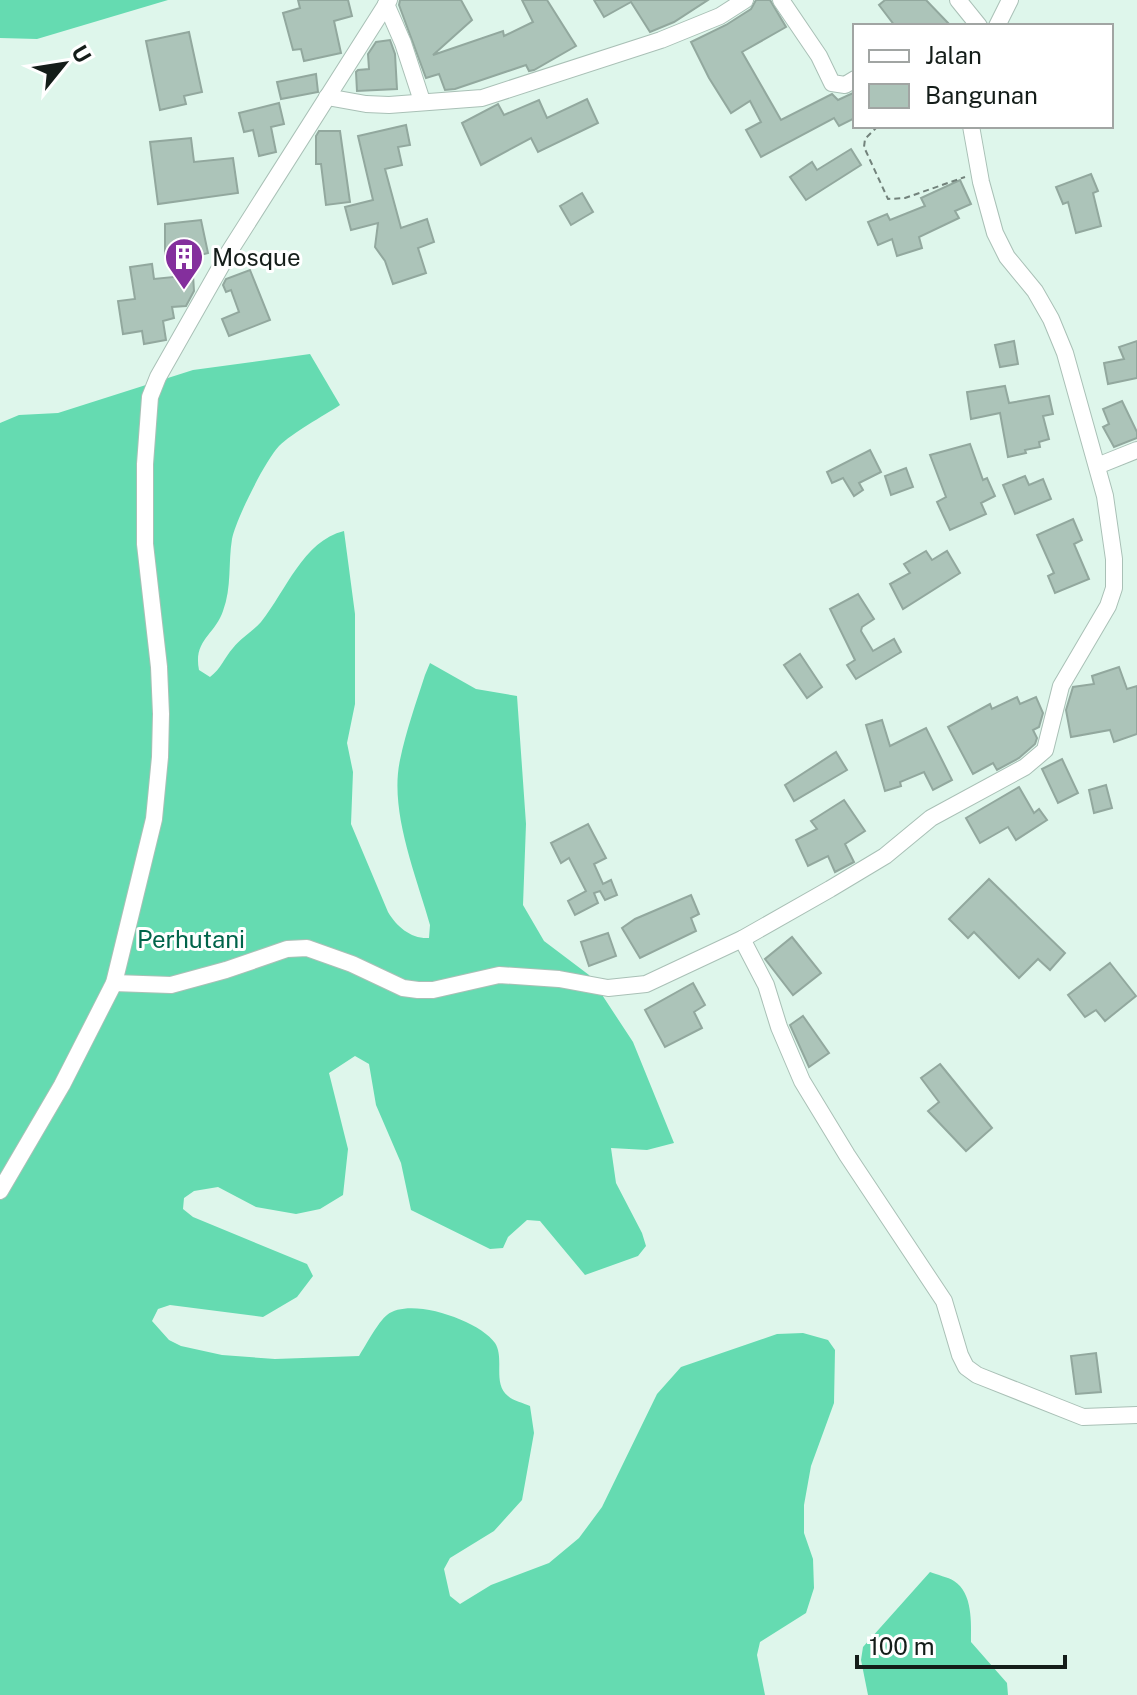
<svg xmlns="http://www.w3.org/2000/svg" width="1137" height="1695" font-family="'Public Sans',sans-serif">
  <rect width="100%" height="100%" fill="#def6eb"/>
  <g fill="#65dbb1">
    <polygon points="0,0 168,0 37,39 0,38"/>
    <path d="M310,354L340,405C323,416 292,433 279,446C265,461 236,519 232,539C228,563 232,587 223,611C215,635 193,640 199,670L210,677C221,669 224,658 233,648C241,638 253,631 261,622C286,591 303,541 344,531L355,614V704L347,743L353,772L351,824L388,912C397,927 411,939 429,938L430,925C416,875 389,811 400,760C406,731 416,703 425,675L430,663L476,689L517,696L526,824L523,905L544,941L589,975L633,1042L674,1143L647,1150L611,1148L616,1183L642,1233L646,1246L638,1256L585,1275L540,1221L527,1220L508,1237L503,1248L490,1249L411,1210L401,1163L376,1105L369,1064L355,1056L329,1073L348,1149L343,1195L320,1209L296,1214L256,1207L218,1187L194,1191L184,1198L183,1209L193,1217L307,1264L313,1276L297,1297L263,1317L170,1305L158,1309L152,1321L169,1340L181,1346L222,1355L275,1359L359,1356C366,1345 378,1322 387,1315C410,1296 480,1321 495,1343C505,1359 492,1383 508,1396C513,1401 524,1403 530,1406L534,1433L522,1500L494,1531L450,1558L444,1569L450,1596L460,1604L491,1585L549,1563L579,1538L602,1507L657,1394L681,1367L777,1334L803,1333L828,1340L835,1350L834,1403L811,1466L804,1505V1533L813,1559L814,1588L806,1613L760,1642L757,1655L765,1695H0V423L19,415L58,413L193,370Z"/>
    <path d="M930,1572C937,1575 948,1577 954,1581C973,1593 971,1623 971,1642L1007,1683L1008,1695H868L861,1660L863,1647Z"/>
  </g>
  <g fill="#acc4b9" stroke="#92a89e" stroke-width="2">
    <polygon points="298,0 348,0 352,16 334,21 341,53 304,61 301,49 293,50 283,13 300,8"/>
    <polygon points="400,0 461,0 472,20 433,55 503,31 504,36 533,22 522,0 547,0 576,46 534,70 529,71 526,65 455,89 445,90 439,74 426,78 399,5"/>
    <polygon points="594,0 708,0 674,22 650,32 631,2 604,17"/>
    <polygon points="756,0 770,0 786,27 742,52 781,120 832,94 838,100 855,92 855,118 839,126 834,118 761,157 746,130 761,122 750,101 731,113 709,78 691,42 726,25 751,9"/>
    <polygon points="885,0 926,0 951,26 895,26 879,5"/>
    <polygon points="189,32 202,92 184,96 186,104 160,110 146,41"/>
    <polygon points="390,40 395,54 397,89 357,91 356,72 358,70 369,69 368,54 376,42"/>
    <polygon points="316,74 318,92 281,99 277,82"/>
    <polygon points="587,99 598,123 538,152 531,138 481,165 462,123 498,104 504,115 539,100 547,118"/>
    <polygon points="279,103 284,124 271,127 276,152 259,156 253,130 244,132 239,113"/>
    <polygon points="406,125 410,145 398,147 402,165 385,169 401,228 427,219 434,242 418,248 426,273 393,284 385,261 375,247 378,223 351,230 345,207 373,200 358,136"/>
    <polygon points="319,131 340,131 350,202 326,205 321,164 316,164 316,136"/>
    <polygon points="191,138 194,162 233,158 238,193 158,204 150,142"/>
    <polygon points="851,149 861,165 806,200 790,177 812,162 817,170"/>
    <polygon points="1091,174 1098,191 1093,193 1101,226 1076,233 1068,202 1063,204 1056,187"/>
    <polygon points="960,180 971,204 955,211 959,218 919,237 922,248 897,256 892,239 878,245 868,222 887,214 890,220 925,206 921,198"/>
    <polygon points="582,193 593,212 571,225 560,206"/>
    <polygon points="201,220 208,253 193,257 165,256 165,224"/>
    <polygon points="152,264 154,279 193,275 194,291 186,306 172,307 174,318 163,321 166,340 144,344 142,331 123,334 118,301 135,299 130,267"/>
    <polygon points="250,270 270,320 229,336 222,319 239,312 231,290 226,292 223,285 226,279"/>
    <polygon points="1014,341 1018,364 1000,367 995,345"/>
    <polygon points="1137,341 1137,378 1108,384 1104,363 1124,359 1119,347"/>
    <polygon points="1005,386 1009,403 1049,396 1053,414 1043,416 1049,439 1039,442 1040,447 1025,450 1026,453 1008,457 1000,413 971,419 967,392"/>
    <polygon points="1122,401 1137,432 1137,438 1114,447 1103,427 1109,424 1103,409"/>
    <polygon points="970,444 983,480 987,478 995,496 981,503 986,514 950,530 937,502 946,497 930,455"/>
    <polygon points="870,450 881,472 859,483 863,490 854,496 843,478 832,483 827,472"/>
    <polygon points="906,468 913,487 891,495 885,476"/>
    <polygon points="1025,476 1029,485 1043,479 1051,499 1015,514 1003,485"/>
    <polygon points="1073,519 1082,540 1074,544 1089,579 1055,593 1048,576 1054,573 1037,535"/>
    <polygon points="926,551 932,560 947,551 960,573 903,609 890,584 910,573 904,564"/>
    <polygon points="858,594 874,619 862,627 861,631 873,651 894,639 901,652 856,679 847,665 855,660 830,609"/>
    <polygon points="800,654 822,687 807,698 784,665"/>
    <polygon points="1119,667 1127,689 1137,686 1137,734 1114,742 1110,730 1071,737 1066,710 1073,687 1094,684 1092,676"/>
    <polygon points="1017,697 1020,704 1036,697 1043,713 1039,727 1033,730 1037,738 1035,744 1019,758 997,770 993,763 973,774 948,727 990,704 992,709"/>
    <polygon points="882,720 890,746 926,728 952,780 933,790 924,772 900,782 901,786 885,791 866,725"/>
    <polygon points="836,752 847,770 794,801 785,785"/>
    <polygon points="1062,759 1078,793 1058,803 1042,769"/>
    <polygon points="1106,785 1112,808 1094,813 1089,790"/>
    <polygon points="1019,787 1034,813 1039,809 1047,820 1016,840 1008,827 980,843 966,818"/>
    <polygon points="844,800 865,831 845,844 854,862 835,872 828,856 808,866 796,840 817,829 811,821"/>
    <polygon points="588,824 606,858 594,864 603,884 611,880 617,895 605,900 600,891 594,893 598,903 575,915 568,901 586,891 569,858 561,863 551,843"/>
    <polygon points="989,879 1065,953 1050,970 1038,959 1019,978 974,932 968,938 949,919"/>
    <polygon points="691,895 699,914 691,918 696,931 640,958 622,928 635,919"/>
    <polygon points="608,933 616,956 589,966 581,942"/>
    <polygon points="792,937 821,973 793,995 765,959"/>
    <polygon points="1110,963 1136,996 1105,1021 1096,1010 1085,1017 1068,995"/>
    <polygon points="693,983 705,1005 694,1012 702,1028 665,1047 645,1010"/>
    <polygon points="803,1016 829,1053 809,1067 790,1025"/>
    <polygon points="940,1064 992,1128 966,1151 928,1111 939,1102 921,1078"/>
    <polygon points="1096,1353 1101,1392 1076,1394 1071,1356"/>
  </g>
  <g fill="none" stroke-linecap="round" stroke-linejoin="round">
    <defs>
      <g id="minor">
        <polyline points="781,0 819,56 832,83 845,85 855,79"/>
        <polyline points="958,0 979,26"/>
        <polyline points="386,4 403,43 422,101"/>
        <polyline points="997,26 1010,0"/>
        <polyline points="327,97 366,104 389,105 482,98 661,40 720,16 745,0"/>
        <polyline points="1097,466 1137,450"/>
        <polyline points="742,939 766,985 779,1027 802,1081 847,1155 944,1301 960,1355 966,1367 977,1375 1083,1417 1137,1415"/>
        <polyline points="114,983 171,985 226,970 287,949 307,948 352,964 403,988 418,990 433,990 499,975 559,979 608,988 646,984 742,939 830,889 885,856 931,818 1025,767 1045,750 1061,686 1108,606 1114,588 1114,559 1105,496 1065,353 1051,319 1035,291 1007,257 995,233 981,182 971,126"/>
        <polyline points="0,1191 62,1085 114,983 154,819 160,757 161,714 159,667 145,544 145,464 150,397 158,377 229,252 389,0"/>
      </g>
    </defs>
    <use href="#minor" stroke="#a9c0b6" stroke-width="18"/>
    <polyline stroke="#72827b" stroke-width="2" stroke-dasharray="6 4" stroke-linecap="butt" points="878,126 865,139 864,147 888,199 905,198 965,177"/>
    <use href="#minor" stroke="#fff" stroke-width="16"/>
  </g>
  <defs>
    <symbol id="building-pin" viewBox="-11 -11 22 30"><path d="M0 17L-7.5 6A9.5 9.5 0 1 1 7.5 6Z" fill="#842f9d" stroke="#fff"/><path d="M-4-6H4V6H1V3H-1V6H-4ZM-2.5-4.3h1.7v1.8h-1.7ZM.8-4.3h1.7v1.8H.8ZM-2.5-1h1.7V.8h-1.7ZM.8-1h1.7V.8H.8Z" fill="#fff"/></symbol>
  </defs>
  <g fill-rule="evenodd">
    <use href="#building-pin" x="162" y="235" width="44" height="60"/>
  </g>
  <g text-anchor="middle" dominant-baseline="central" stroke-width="6" stroke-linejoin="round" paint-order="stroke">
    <g font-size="24" fill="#141d19" stroke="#fff" text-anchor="start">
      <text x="212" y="257">Mosque</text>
    </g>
    <g font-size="24" fill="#00644a" stroke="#fff">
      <text x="191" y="939">Perhutani</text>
    </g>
  </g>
  <rect x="853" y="24" width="260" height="104" fill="#ffffff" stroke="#a1a5a3" stroke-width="2"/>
  <rect x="869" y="50" width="40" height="12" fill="#ffffff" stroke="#a1a5a3" stroke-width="2"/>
  <text x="925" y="64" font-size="24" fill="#141d19">Jalan</text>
  <rect x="869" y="84" width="40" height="24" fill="#acc4b9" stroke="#a1a5a3" stroke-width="2"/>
  <text x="925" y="104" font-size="24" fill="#141d19">Bangunan</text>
  <g transform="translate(64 64) rotate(60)" stroke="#ffffff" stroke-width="6" paint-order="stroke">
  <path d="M0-6L14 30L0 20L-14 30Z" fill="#141d19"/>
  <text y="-12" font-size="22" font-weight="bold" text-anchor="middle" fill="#141d19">U</text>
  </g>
  <path d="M857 1655v12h208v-12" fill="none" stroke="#141d19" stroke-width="4"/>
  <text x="869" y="1655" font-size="24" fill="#141d19" stroke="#ffffff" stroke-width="6" paint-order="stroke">100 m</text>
</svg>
